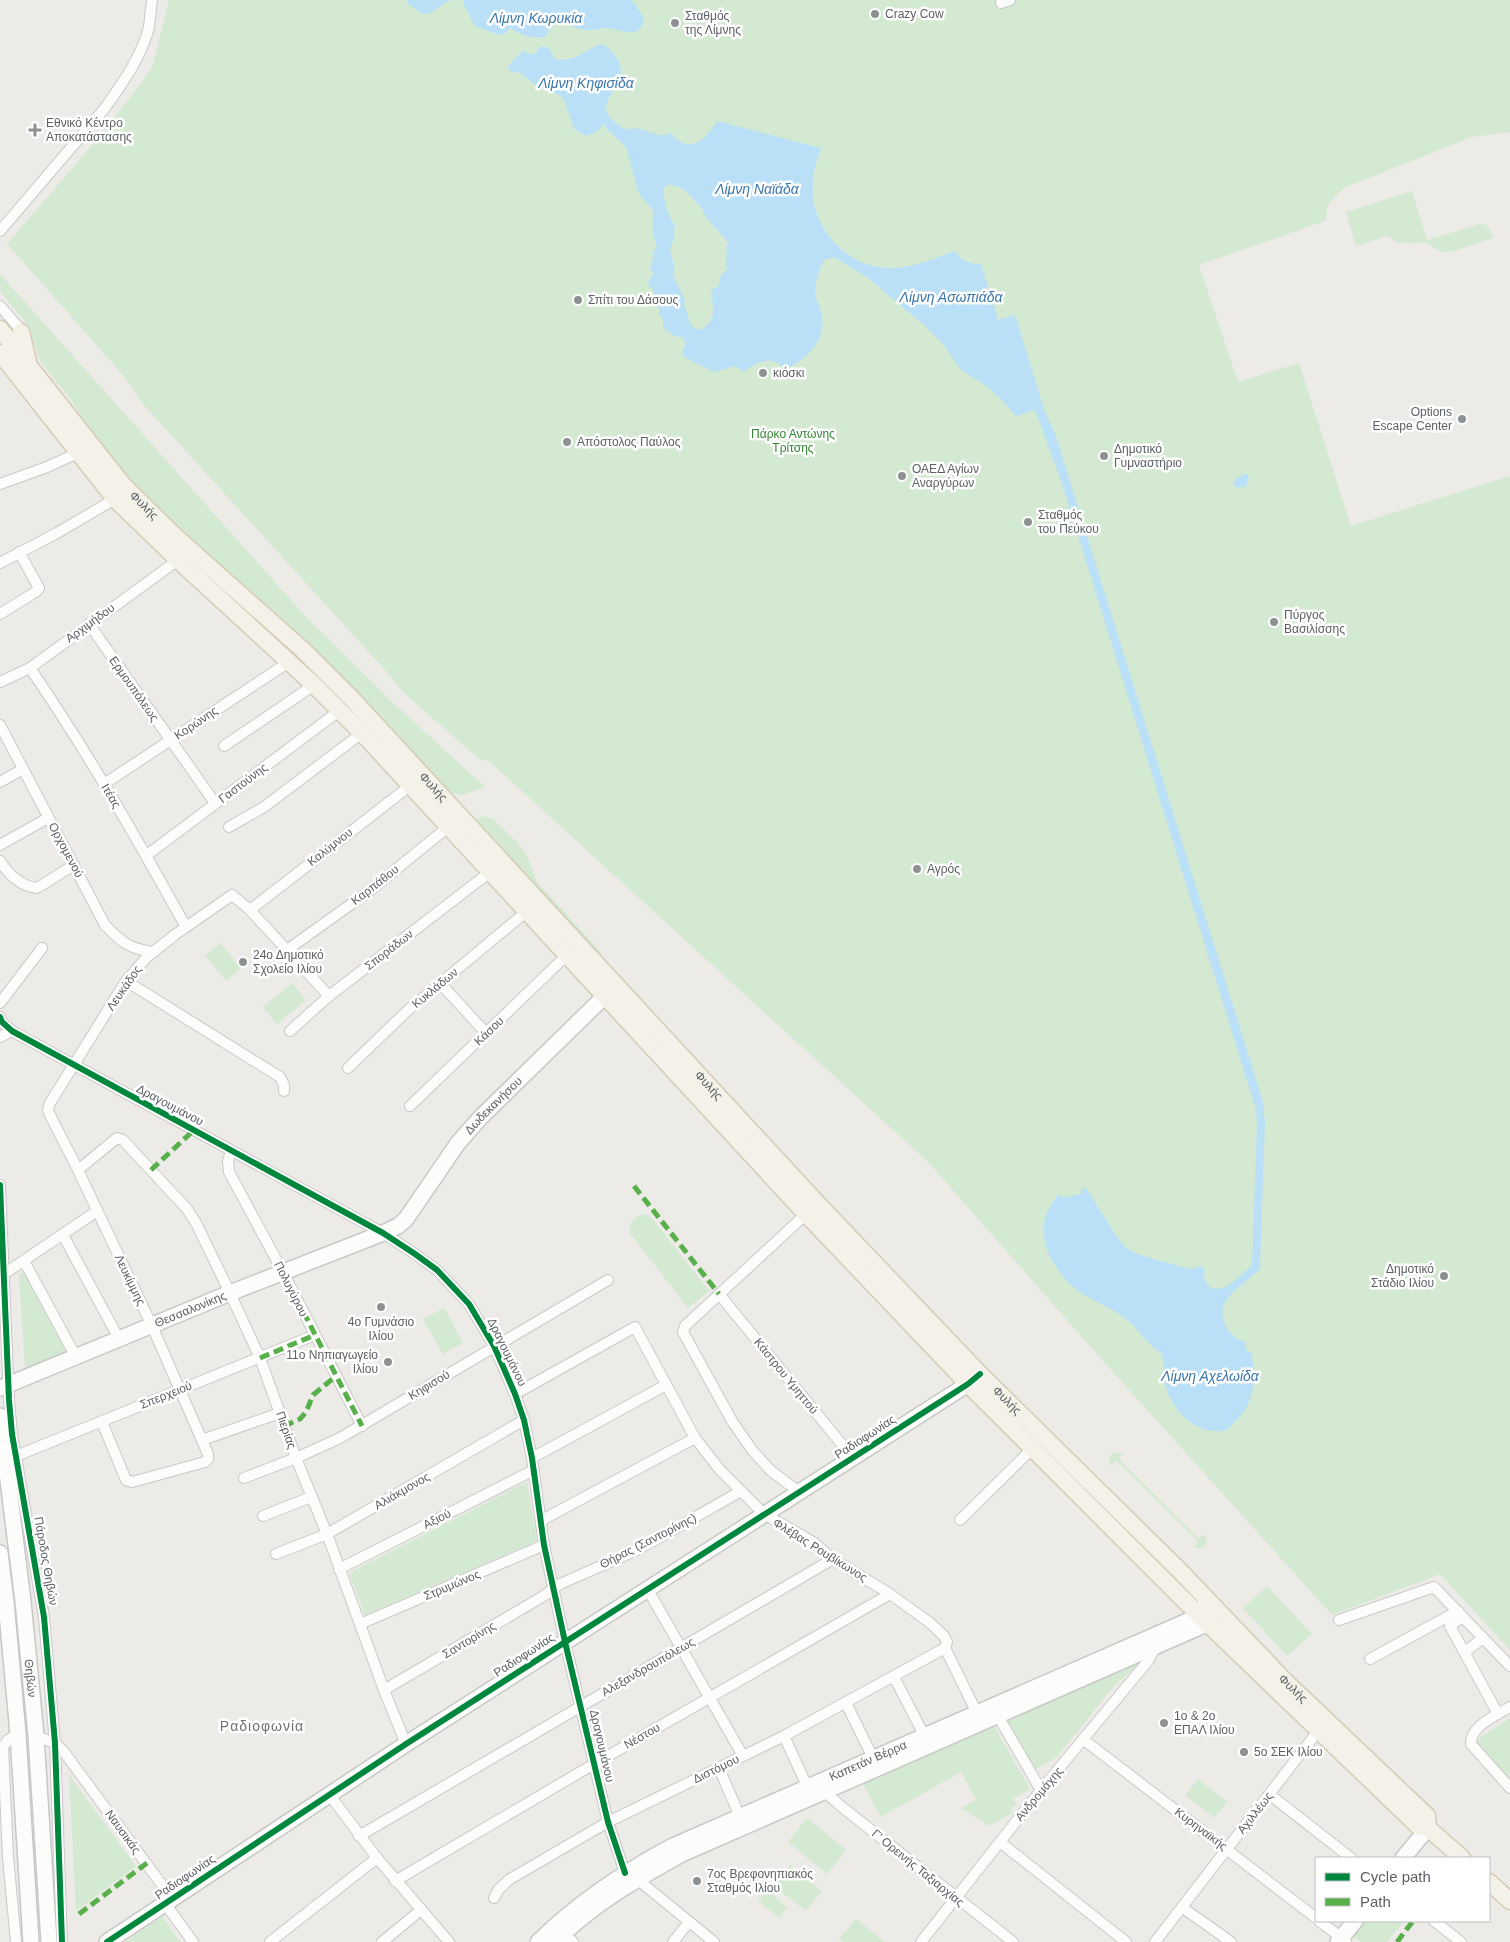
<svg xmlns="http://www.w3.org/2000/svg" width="1510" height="1942" font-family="Arial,sans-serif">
  <rect width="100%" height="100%" fill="#ecebe7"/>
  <g fill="#d4e9d1">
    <polygon points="169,0 1510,0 1510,132 1472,137 1344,188 1328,205 1325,221 1199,265 1238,382 1299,363 1351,526 1510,476 1510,1650 1440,1574 1332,1615 1103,1361 928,1162 490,762 478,758 404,693 385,670 143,404 123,375 7,244 105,130 144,79 153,65"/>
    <path d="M1412,191L1427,240L1480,224L1487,225L1493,238C1481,241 1457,252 1446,252C1432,252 1434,239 1414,244L1409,242L1399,243L1387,236L1356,246L1346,212Z"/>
    <polygon points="0,274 307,618 390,700 485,787 463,795 450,793 337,672 178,528 120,470 98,441 71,400 40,361 29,327 0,291"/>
    <polygon points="483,816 493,819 517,842 526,854 537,882 600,951 601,954 600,957 475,820"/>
    <polygon points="220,943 241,968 226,981 205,955"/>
    <polygon points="292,983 306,1000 277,1024 263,1007"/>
    <path d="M644,1214L649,1215L652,1218L709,1291L688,1308L630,1233C629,1223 634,1216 644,1214Z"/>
    <polygon points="24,1273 67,1352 27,1369 25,1367 19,1275"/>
    <polygon points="444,1308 463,1343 443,1354 423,1319"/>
    <path d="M1115,1452L1123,1454L1119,1459L1199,1539L1205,1534L1207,1541C1205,1547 1200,1550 1194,1547L1198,1541L1117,1461L1111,1466L1109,1457Z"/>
    <polygon points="527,1482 537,1541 365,1615 349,1573"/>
    <polygon points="1267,1586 1312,1634 1287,1656 1243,1608"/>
    <polygon points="1138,1663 1138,1665 1114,1686 1057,1757 1036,1769 1007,1721 1008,1720"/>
    <polygon points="1510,1718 1510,1780 1478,1746 1477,1742 1481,1737"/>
    <polygon points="994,1726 1030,1789 1013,1799 1017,1804 1010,1808 1012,1813 989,1826 961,1808 976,1800 961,1772 881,1817 863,1784"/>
    <polygon points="69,1775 136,1866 76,1911"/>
    <polygon points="1198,1779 1227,1802 1214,1818 1185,1795"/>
    <polygon points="807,1818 846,1850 827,1874 788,1842"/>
    <polygon points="790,1865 822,1891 806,1911 773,1885"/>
    <polygon points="767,1891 787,1907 779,1918 758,1901"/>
    <polygon points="162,1916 180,1942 125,1942"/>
    <polygon points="856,1919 885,1942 843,1942 839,1939"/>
    <polygon points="1365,1921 1404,1921 1387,1942 1361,1942 1353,1936"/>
  </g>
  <g fill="#bae0f8" fill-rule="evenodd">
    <path d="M407,0H452C442,2 437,11 427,14L420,13L406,2Z"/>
    <path d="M464,0H632L644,18C640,43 621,28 606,28C599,28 593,31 586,30C576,29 566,24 556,21L545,37C532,39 521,35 510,28L506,33L499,35L475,26L464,6Z"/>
    <path d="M601,44C610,47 612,52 617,59C631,82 601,95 607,113C609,119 619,125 624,129C629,129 634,128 640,129C650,131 660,139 671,133C689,156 706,140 717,121L821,148C815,164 811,180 813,197C817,235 853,270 892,268C913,268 935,258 955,251C961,261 969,264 981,264L998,320L1015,315L1045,412L1055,433L1263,1102L1265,1123L1260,1268C1247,1285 1213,1297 1225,1324C1229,1333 1235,1339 1245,1342L1247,1351L1251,1352C1258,1386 1253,1409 1225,1431C1194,1434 1173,1412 1165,1384C1163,1374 1165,1363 1161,1353C1146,1344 1137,1326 1122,1316C1108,1306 1090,1300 1076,1289C1057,1276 1038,1242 1045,1218C1047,1210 1053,1202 1058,1195L1060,1194L1061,1198L1082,1194L1081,1189L1086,1188L1115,1234L1125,1247L1137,1254L1185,1268L1191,1269L1201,1266L1205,1271L1204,1278C1215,1305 1241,1275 1252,1265L1257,1123L1256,1110L1062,484L1037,415L1035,410L1016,416L998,396L982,383L961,370L943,344L924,325L868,278L834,257L824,260C820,268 816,280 815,289C814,297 821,308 822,316C826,341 806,360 785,369C771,355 758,361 744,372L735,366L714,372L684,357L682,352L685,345L684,338L674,336L663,327V320L659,313L660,309L654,302L657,298L654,294L653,289L649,286L648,282L654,273L650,270L652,259L654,255L652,253L657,247L653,234V210L639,194L626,147L606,128L605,123L596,132L586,136L574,129L564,100L559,95L538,87L519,72L514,73L508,69L509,65L523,50C528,54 532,56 537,52L539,47H548L555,59C574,63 585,50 601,44ZM669,184C673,186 677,186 681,188C686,190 699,205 704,211L703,214H705L708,220L729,243L726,246C728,254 725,261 727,269L721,276L718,287L711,290L714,312L710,322L702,330L694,328L690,323L684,305L685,300L673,275L674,266L670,250L674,238L673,232L675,225C667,215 664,200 663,188Z"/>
    <polygon points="1246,473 1249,477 1246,487 1235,487 1233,483 1237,478"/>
  </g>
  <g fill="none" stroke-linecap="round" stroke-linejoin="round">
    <defs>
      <g id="street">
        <polyline points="1001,3 1010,0"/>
        <path d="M0,231L105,108C122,84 142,56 149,27C150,18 151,9 152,0"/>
        <polyline points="0,306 20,329 21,336"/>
        <polyline points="0,484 47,467 82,451"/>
        <polyline points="0,563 57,533 115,499"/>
        <polyline points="0,614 37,591 39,588 19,552"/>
        <polyline points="89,624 215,803"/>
        <path d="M30,668C87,751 137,839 186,927"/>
        <polyline points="0,682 30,668 178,560"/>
        <path d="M0,725L105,925C121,942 130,949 153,952"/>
        <polyline points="224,746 314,685"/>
        <polyline points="0,782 23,769"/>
        <polyline points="104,784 289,662"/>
        <polyline points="229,827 264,807 362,733"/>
        <polyline points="0,845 48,818"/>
        <polyline points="147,855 339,711"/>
        <path d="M0,861C9,875 20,886 37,888L74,865"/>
        <polyline points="250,910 411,785"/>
        <polyline points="287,950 368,892 453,823"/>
        <polyline points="126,981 280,1077 284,1085 284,1091"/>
        <polyline points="440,983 486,1033"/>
        <polyline points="0,1003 42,948"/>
        <polyline points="0,1017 2,1022 12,1031 383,1233 415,1254 437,1270 469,1304 494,1346 515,1394 524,1420 532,1458 544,1545 565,1642 608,1822 625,1873"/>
        <polyline points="290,1031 329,996 490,872"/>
        <polyline points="0,1037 12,1031"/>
        <polyline points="348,1068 407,1011 526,912"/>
        <polyline points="410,1106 567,955"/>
        <polyline points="231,1151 228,1161 229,1172 283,1272 362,1426"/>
        <polyline points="78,1170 117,1138 123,1140 187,1209 196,1223 230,1293 260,1358 296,1458 327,1534 384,1690 406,1744"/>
        <polyline points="0,1185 9,1400 12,1434 44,1617 55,1743 62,1942"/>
        <polyline points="63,1235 119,1339"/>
        <polyline points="24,1261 76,1357"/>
        <polyline points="4,1274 97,1211"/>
        <polyline points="719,1294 853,1458"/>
        <polyline points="515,1394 635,1327 695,1438 720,1470 764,1514 813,1542 833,1559 890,1594 929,1622 944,1636 947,1642 945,1648 977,1713"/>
        <polyline points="102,1422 126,1480 132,1482 205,1462 208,1459 208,1454 152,1326 78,1170 50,1115 48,1110 50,1103 126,981 147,957 176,934 232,895 250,910 329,996"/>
        <polyline points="202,1440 280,1413"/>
        <polyline points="16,1456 315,1335"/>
        <polyline points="532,1458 666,1385"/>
        <polyline points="244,1478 296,1458 340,1438 608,1280"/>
        <polyline points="799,1492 770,1470 752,1450 732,1421 683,1332 685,1326 806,1214"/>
        <polyline points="263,1516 311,1497"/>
        <polyline points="542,1520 695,1438"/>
        <polyline points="960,1520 1032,1449"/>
        <polyline points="276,1554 327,1534 524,1420"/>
        <polyline points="339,1569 534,1470"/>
        <polyline points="648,1590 743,1756"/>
        <polyline points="1463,1617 1450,1626 1498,1714"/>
        <polyline points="1339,1620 1434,1587 1510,1666"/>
        <polyline points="360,1624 544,1545"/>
        <polyline points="1465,1652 1483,1638"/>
        <polyline points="1370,1659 1458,1611"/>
        <polyline points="894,1677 924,1735"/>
        <polyline points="384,1690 542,1597 560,1584 635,1551 657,1539 741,1491"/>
        <polyline points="846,1703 873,1758"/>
        <path d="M1510,1707C1497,1715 1470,1726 1471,1744L1510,1788"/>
        <polyline points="995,1711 1041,1790"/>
        <polyline points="36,1736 55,1743 64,1752 165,1889 169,1909 193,1942"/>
        <polyline points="784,1736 807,1786"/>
        <polyline points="1084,1740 1316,1918"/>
        <polyline points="719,1768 740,1817"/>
        <polyline points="825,1792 842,1807 1013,1942"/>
        <polyline points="329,1794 377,1858 449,1942"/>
        <polyline points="1269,1794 1351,1858"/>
        <polyline points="359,1836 833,1559"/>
        <polyline points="1000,1842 1126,1942"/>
        <polyline points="637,1879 714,1942"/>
        <polyline points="395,1881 594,1764 890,1594"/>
        <polyline points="494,1898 499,1889 510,1879 608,1822 784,1736 945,1648"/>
        <polyline points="1183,1908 1231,1942"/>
        <polyline points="1319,1921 1346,1941"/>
        <polyline points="1434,1921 1461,1942"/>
        <polyline points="563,1934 573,1942"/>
        <polyline points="16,1942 8,1857 3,1747 8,1740 18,1734"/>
        <polyline points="270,1942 377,1858"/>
        <polyline points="382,1942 421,1910"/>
        <polyline points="673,1942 689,1922"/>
        <polyline points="921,1942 1041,1790 1148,1661 1156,1646"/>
        <polyline points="1155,1942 1318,1731"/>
      </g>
      <g id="secondary">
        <path id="s1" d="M0,1388L230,1293L383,1233L398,1226L406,1219L458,1143L480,1118L613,988"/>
        <path id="s2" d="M0,1416L23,1601L36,1736L49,1942"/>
        <polyline points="0,1553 6,1602 18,1734 31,1942"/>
        <polyline points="1403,1858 1428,1828"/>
        <polyline points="107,1942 406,1744 968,1384 978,1376"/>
        <path id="s3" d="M538,1942C578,1903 624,1872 673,1846L1192,1619L1205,1606"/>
        <path d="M555,1942C591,1905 637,1879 682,1854L1202,1626L1213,1615"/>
        <polyline points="1338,1942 1355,1921"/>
      </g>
      <g id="primary">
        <path id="s4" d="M0,329L123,485L176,537L303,650L353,700L818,1204L980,1374L1181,1572L1286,1682L1427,1816L1428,1828"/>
        <polyline points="21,332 28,361"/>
        <polyline points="0,353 115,499 178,560 314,685 362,733 806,1214 968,1384 1206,1622 1419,1827 1428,1828 1462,1858"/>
        <polyline points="1489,1882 1510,1901"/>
      </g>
    </defs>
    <use href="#street" stroke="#c9c9c9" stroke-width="12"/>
    <use href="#secondary" stroke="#c7c8c7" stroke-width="18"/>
    <use href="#primary" stroke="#d5cbb4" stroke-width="19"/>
    <use href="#street" stroke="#fcfcfb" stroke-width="10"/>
    <use href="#secondary" stroke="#fcfcfb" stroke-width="15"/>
    <use href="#primary" stroke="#f3f1e8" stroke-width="16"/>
    <g stroke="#58b04a" stroke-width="5" stroke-dasharray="10 5" stroke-linecap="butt">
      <polyline points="151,1170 194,1130"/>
      <polyline points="634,1186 719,1294"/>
      <polyline points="283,1272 362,1426"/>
      <polyline points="260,1358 315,1335"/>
      <polyline points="284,1426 300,1419 306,1412 313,1395 336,1376"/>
      <polyline points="79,1914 147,1863"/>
      <polyline points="1397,1942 1413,1921"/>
    </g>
    <defs>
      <g id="cycleway">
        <polyline points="0,1017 2,1022 12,1031 383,1233 415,1254 437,1270 469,1304 494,1346 515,1394 524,1420 532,1458 544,1545 565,1642 608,1822 625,1873"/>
        <polyline points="0,1185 9,1400 12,1434 44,1617 55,1743 62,1942"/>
        <polyline points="107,1942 406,1744 968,1384 980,1374"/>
      </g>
    </defs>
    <use href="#cycleway" stroke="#fff" stroke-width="9"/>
    <use href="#cycleway" stroke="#00873e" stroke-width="6"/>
  </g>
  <g fill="#8e9192" stroke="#fff" stroke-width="2">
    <circle cx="875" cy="14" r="5"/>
    <circle cx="675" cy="23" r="5"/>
    <path d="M32.5 122.5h5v5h5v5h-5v5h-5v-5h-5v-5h5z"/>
    <circle cx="578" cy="300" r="5"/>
    <circle cx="763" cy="373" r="5"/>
    <circle cx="1462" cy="419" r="5"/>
    <circle cx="567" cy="442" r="5"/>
    <circle cx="1104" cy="456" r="5"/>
    <circle cx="902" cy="476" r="5"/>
    <circle cx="1028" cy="522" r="5"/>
    <circle cx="1274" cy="622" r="5"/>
    <circle cx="917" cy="869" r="5"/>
    <circle cx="243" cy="962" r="5"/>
    <circle cx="1444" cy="1276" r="5"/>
    <circle cx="381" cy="1307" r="5"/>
    <circle cx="388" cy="1362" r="5"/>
    <circle cx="1164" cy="1723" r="5"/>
    <circle cx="1244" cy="1752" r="5"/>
    <circle cx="697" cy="1881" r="5"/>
  </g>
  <g text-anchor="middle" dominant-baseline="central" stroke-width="5" stroke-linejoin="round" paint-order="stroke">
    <g font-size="12" fill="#5c6065" stroke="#fff" text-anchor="start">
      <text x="885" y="14">Crazy Cow</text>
      <text x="685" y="16">Σταθμός<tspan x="685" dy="14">της Λίμνης</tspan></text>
      <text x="46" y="123">Εθνικό Κέντρο<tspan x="46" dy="14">Αποκατάστασης</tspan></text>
      <text x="588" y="300">Σπίτι του Δάσους</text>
      <text x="773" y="373">κιόσκι</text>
      <text x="1452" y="412" text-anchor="end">Options<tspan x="1452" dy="14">Escape Center</tspan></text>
      <text x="577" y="442">Απόστολος Παύλος</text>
      <text x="1114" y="449">Δημοτικό<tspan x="1114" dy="14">Γυμναστήριο</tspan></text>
      <text x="912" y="469">ΟΑΕΔ Αγίων<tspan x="912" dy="14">Αναργύρων</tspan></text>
      <text x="1038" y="515">Σταθμός<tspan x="1038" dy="14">του Πεύκου</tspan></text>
      <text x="1284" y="615">Πύργος<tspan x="1284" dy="14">Βασιλίσσης</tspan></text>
      <text x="927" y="869">Αγρός</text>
      <text x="253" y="955">24ο Δημοτικό<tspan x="253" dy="14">Σχολείο Ιλίου</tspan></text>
      <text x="1434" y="1269" text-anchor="end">Δημοτικό<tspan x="1434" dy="14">Στάδιο Ιλίου</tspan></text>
      <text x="381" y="1322" text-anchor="middle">4ο Γυμνάσιο<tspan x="381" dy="14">Ιλίου</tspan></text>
      <text x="378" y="1355" text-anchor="end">11ο Νηπιαγωγείο<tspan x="378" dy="14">Ιλίου</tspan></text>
      <text x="1174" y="1716">1ο &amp; 2ο<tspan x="1174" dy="14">ΕΠΑΛ Ιλίου</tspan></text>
      <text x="1254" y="1752">5ο ΣΕΚ Ιλίου</text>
      <text x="707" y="1874">7ος Βρεφονηπιακός<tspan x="707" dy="14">Σταθμός Ιλίου</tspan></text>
    </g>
    <g font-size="12" fill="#328632" stroke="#fff">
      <text x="793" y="434">Πάρκο Αντώνης<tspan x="793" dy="14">Τρίτσης</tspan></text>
    </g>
    <g font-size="12" fill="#5c6065" stroke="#fff">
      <text stroke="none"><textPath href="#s4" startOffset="228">Φυλής</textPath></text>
      <text transform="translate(90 623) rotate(-36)">Αρχιμήδου</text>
      <text transform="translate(134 689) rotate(55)">Ερμουπόλεως</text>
      <text transform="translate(196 723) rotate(-34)">Κορώνης</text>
      <text transform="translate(243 783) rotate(-37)">Γαστούνης</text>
      <text stroke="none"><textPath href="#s4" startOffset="632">Φυλής</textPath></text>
      <text transform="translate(111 796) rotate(59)">Ιτέας</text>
      <text transform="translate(330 847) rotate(-38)">Καλύμνου</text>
      <text transform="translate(66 850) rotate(62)">Ορχομενού</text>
      <text transform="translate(375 885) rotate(-38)">Καρπάθου</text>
      <text transform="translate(389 950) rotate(-38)">Σποράδων</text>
      <text transform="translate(124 988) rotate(-55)">Λευκάδος</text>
      <text transform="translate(435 988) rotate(-40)">Κυκλάδων</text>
      <text transform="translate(489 1031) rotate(-44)">Κάσου</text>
      <text stroke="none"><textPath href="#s4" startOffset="1038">Φυλής</textPath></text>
      <text transform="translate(170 1105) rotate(28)">Δραγουμάνου</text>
      <text stroke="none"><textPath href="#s1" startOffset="584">Δωδεκανήσου</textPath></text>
      <text transform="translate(130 1280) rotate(64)">Λευκίμμης</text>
      <text transform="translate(291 1289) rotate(63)">Πολυγύρου</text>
      <text stroke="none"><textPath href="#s1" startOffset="206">Θεσσαλονίκης</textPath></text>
      <text transform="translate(507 1352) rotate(64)">Δραγουμάνου</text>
      <text transform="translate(786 1376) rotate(51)">Κάστρου Υμηττού</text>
      <text transform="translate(429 1385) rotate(-31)">Κηφισού</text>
      <text transform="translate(166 1395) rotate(-22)">Σπερχειού</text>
      <text stroke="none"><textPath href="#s4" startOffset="1472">Φυλής</textPath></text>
      <text transform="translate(286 1430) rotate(71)">Πιερίας</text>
      <text transform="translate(865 1437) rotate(-33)">Ραδιοφωνίας</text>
      <text transform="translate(402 1491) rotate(-30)">Αλιάκμονος</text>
      <text transform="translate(437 1519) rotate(-27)">Αξιού</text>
      <text transform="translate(648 1541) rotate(-27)">Θήρας (Σαντορίνης)</text>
      <text transform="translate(820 1550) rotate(32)">Φλέβας Ρουβίκωνος</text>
      <text transform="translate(46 1561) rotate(80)">Πάροδος Θηβών</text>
      <text transform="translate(452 1585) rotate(-23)">Στρυμώνος</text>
      <text transform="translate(469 1640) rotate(-31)">Σαντορίνης</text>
      <text transform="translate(524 1655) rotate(-33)">Ραδιοφωνίας</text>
      <text transform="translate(648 1667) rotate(-30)">Αλεξανδρουπόλεως</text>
      <text stroke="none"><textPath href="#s2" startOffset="264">Θηβών</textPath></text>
      <text stroke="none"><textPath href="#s4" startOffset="1878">Φυλής</textPath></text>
      <text transform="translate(642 1736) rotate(-30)">Νέστου</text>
      <text transform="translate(602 1746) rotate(77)">Δραγουμάνου</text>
      <text stroke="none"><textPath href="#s3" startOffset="379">Καπετάν Βέρρα</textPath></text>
      <text transform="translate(716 1769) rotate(-26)">Διστόμου</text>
      <text transform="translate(1039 1794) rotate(-50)">Ανδρομάχης</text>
      <text transform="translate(1255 1813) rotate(-52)">Αχιλλέως</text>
      <text transform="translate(1201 1829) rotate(37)">Κυρηναϊκής</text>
      <text transform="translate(123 1832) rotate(54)">Ναυσικάς</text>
      <text transform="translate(918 1868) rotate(39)">Γ' Ορεινής Ταξιαρχίας</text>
      <text transform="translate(185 1877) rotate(-34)">Ραδιοφωνίας</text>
    </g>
    <g font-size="14" font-style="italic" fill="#3b77ac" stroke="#fff">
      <text x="536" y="18">Λίμνη Κωρυκία</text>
      <text x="586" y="83">Λίμνη Κηφισίδα</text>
      <text x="757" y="189">Λίμνη Ναϊάδα</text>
      <text x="951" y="297">Λίμνη Ασωπιάδα</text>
      <text x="1210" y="1376">Λίμνη Αχελωίδα</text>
    </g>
    <g font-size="14" letter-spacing="1" fill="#6d7277" stroke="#fff">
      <text x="262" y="1726">Ραδιοφωνία</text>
    </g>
  </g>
  <rect x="1315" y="1857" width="175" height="65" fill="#ffffff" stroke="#bebfc1"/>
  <rect x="1325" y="1873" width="25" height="8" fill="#00873e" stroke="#bebfc1"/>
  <text x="1360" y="1882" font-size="15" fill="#5c6065">Cycle path</text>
  <rect x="1325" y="1898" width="25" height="8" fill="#58b04a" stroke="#bebfc1"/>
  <text x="1360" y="1907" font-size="15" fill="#5c6065">Path</text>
</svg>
